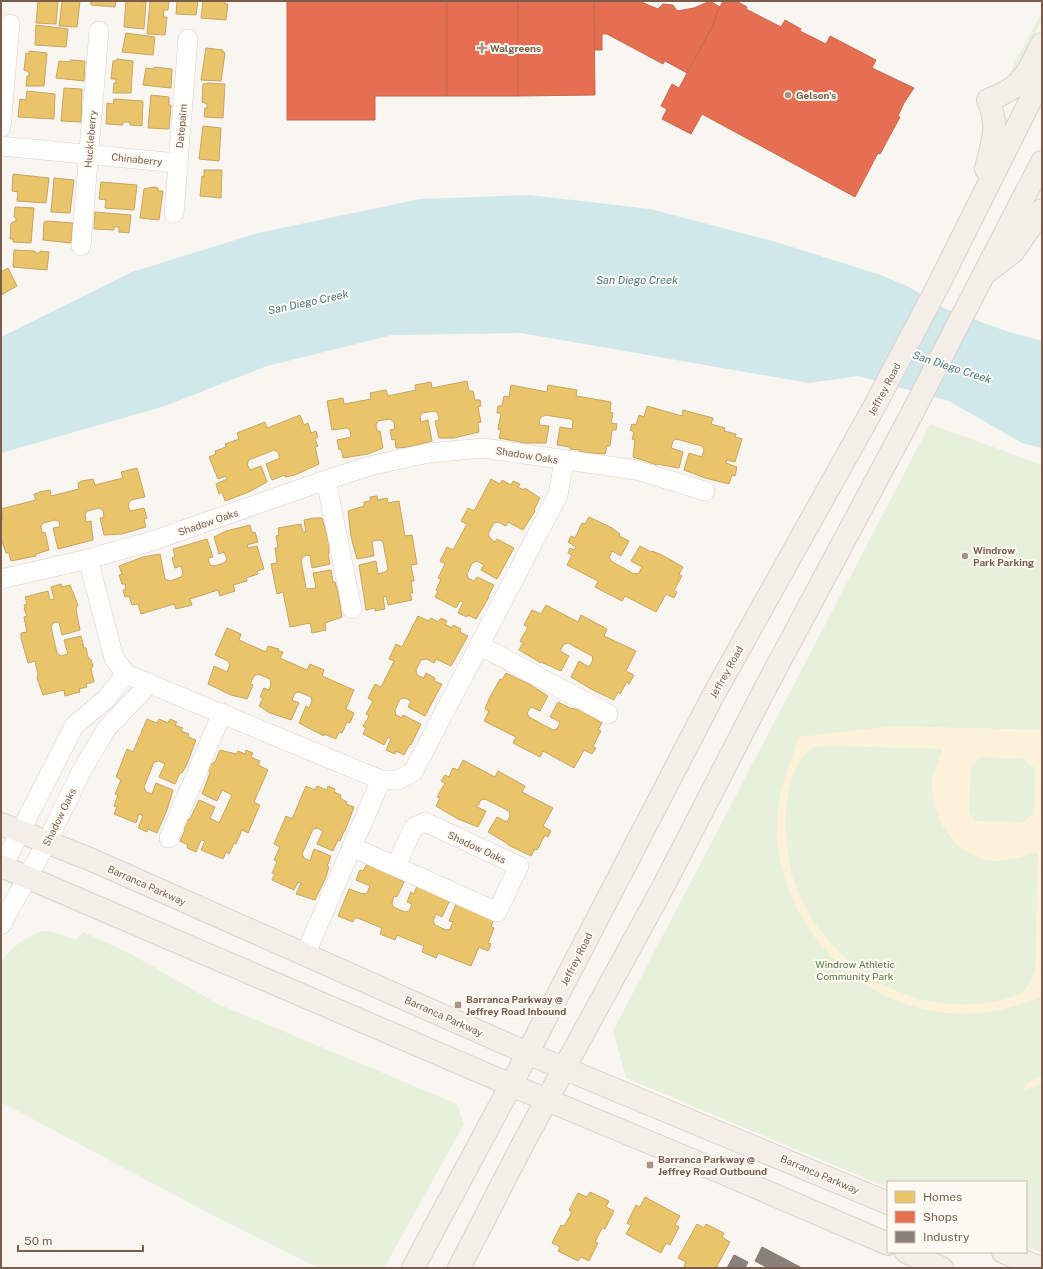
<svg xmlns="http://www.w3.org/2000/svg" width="1043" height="1269" font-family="'Public Sans',sans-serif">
  <rect width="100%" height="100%" fill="#f9f5f0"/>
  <g fill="#e7f0db">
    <polygon points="1042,12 1042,20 1012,78 1008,76"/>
    <polygon points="930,424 1042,465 1042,1253 1026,1246 1026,1182 888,1182 888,1188 626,1078 613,1031"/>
    <path d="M42,931L53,932L77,940L83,932L131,954L218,1004L457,1104L464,1124L384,1268H319L212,1215L1,1102V963C9,948 26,937 42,931Z"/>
  </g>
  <g fill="#fbf2d9" fill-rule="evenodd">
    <path d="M893,726L1042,730V997C1006,1011 970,1018 932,1011C843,996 775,912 777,822C777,795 790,762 799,737ZM830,746L943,749C938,762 932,773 932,787C932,822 959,860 996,861C1011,861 1024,856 1038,853C1038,883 1036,913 1036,943C1035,952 1037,965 1034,973C1026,997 1012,998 990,1002C908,1017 827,964 797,889C791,874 789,858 787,842C784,817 786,786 799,763C802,757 808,752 813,747ZM980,757L1026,759L1027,763L1035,768L1034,815L1030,816L1024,822L977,821L969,813L971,766L975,764Z"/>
    <polygon points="1042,1076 1042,1083 1024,1091 1027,1083"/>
  </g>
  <polygon fill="#d0e8ea" points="529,195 650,209 776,242 881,275 909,287 946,309 1006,331 1042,341 1042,448 1022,443 949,401 858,376 809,383 521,333 392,335 267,366 165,406 1,453 1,337 132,272 258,233 420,199"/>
  <g fill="#e9c46a" stroke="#c8a561">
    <polygon points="38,1 58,1 56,24 36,23"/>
    <polygon points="62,1 80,1 77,27 59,26"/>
    <polygon points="91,1 116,1 115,7 91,5"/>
    <polygon points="126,1 146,2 144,29 124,27"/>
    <polygon points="150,1 169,1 168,10 164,10 163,17 167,17 165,35 147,34"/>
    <polygon points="177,1 198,1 196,15 176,14"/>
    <polygon points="203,1 225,1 225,4 228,4 226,20 201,18"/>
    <polygon points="36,25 68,29 66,47 35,45"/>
    <polygon points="126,33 155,37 153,55 122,52"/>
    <polygon points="206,48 223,50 223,52 225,53 221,81 201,80"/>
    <polygon points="29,51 47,53 44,86 26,86 27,76 29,76 29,72 24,70 26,53 29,54"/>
    <polygon points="117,59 133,61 131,93 113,93 114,83 116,83 116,79 111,79 113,61 116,61"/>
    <polygon points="70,60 85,61 84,81 56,78 59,61 70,62"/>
    <polygon points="154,67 172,69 171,88 143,85 146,68 154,69"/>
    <polygon points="208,83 225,84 223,118 204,117 205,108 207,108 207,104 202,102 203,84"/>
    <polygon points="64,88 82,89 81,122 61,121"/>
    <polygon points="27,91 55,94 54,119 18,117 20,99 26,100"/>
    <polygon points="151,95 169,97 169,105 171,105 169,129 148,128"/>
    <polygon points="114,99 143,101 142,126 130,125 130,122 123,122 123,125 106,124 107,103 113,104"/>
    <polygon points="203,126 221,128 219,161 199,159"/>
    <polygon points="204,170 222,170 221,198 200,196 202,176 204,177"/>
    <polygon points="13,174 49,178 46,203 17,201 18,192 12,191"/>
    <polygon points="54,178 74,180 70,213 51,212"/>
    <polygon points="101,182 137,185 134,210 105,208 106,200 99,199"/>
    <polygon points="154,187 158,188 158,191 163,191 159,220 140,218 144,189"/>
    <polygon points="15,207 34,208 31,243 13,242 13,239 10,239 11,223 16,221 16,218 14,217"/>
    <polygon points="95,212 131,215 129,233 119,232 119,227 114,227 114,230 94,229"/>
    <polygon points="47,221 73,223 71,243 43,240 44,222"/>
    <polygon points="14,250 35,251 35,253 40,253 40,251 49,252 47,270 13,267"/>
    <polygon points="8,268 17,286 1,295 1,272"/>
    <polygon points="467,381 469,391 473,391 475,400 480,400 481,406 478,407 481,422 478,423 479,432 454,438 439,438 435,421 439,420 438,414 435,411 422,413 420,417 421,422 428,420 432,441 409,447 396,448 395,439 392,440 390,430 395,429 394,422 390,419 378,421 376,425 377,431 380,431 383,448 368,454 343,458 341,449 339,450 337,440 351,437 350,430 347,428 332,430 327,401 343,398 344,404 371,399 370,393 386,390 388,396 416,390 415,385 431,382 432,388"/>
    <polygon points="511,385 547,392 548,385 577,390 576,396 611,402 610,412 613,413 611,423 617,424 616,430 612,430 610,446 607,446 605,454 580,452 580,450 570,449 570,447 557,445 560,427 572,429 573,422 571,419 545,415 540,418 539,425 549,426 546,443 525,443 499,438 501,430 498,429 501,413 497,413 498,406 502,406 504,396 509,397"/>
    <polygon points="647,406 682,416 683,410 713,418 711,424 725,428 724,431 736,434 735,437 742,439 735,462 727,460 726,463 737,467 735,476 732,475 729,484 705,478 684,470 689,453 702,457 704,450 702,446 676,439 673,441 671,448 683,452 679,468 657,464 657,465 633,457 635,440 632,439 634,432 630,430 632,424 636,425 639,415 644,417"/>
    <polygon points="300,415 304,425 308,423 311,433 316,431 318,437 315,439 318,446 315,447 319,464 295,475 285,477 285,475 272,480 266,464 280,458 278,452 274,450 249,460 247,464 250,470 261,466 267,482 249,492 225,501 222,492 219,494 216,484 227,479 226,476 218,479 209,457 216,454 215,451 226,447 225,444 239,439 237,433 265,422 267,428"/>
    <polygon points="137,468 145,497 131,500 128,504 130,511 144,508 147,518 144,519 146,527 122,534 104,535 100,518 104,517 103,510 99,508 87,511 85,515 86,522 91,521 93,540 58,549 53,528 60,527 59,521 55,520 43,523 41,526 42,533 45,532 49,550 36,554 36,556 11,561 9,553 6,553 1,538 1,520 3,519 1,509 36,500 34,494 39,493 39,492 50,490 51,496 79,489 78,483 82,481 93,479 95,485 123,478 121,472"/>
    <polygon points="491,479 500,484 502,480 511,485 513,481 520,484 518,487 524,490 525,488 540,498 534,510 535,511 523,530 508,522 506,526 498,522 494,523 488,534 490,538 495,542 497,539 514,548 497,579 481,570 484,565 477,561 472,563 467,574 468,578 474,581 477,577 494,585 488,597 489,597 476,619 468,615 467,617 458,613 463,602 460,601 456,608 435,597 438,591 436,590 441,579 438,578 445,564 440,561 447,547 453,550 467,524 461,521 468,508 474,511"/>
    <polygon points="377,496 378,500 387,498 388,503 399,501 405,536 412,535 417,564 411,565 414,581 411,581 413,593 410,593 412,600 388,605 386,596 383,597 385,609 375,611 375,608 366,610 359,565 376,561 378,574 385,572 388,569 383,542 380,540 372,541 374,556 357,559 351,537 348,511 364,506 364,502 370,501 370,497"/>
    <polygon points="589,517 612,528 620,534 619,536 629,541 621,556 612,551 609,557 611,561 634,574 639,573 642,567 631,561 640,546 651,552 652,551 662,555 683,567 679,574 682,576 674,590 677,592 674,598 666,594 656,612 625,596 622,601 595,587 598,581 567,565 572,555 568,553 570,548 574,550 576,547 568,542 571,536 575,538 582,523 585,524"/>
    <polygon points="314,518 322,518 329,543 329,554 328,554 330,564 312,568 310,555 304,556 301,560 306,588 308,589 316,588 313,573 331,570 333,582 335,582 338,592 342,617 325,623 326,630 312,633 310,623 290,627 283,592 277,594 271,564 277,563 275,548 278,547 276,536 279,535 278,528 301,524 303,532 306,532 304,520"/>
    <polygon points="250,525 252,533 255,532 258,542 247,545 248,548 257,546 264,569 257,571 258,574 246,578 247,581 233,585 235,591 220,596 218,590 190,599 192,605 176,609 174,604 141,614 138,604 132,605 129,596 125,597 123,590 126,589 125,584 122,584 119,575 122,574 119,566 143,557 160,554 165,579 170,581 181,577 183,573 181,566 175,568 172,558 175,557 173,549 207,539 213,557 208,558 210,565 214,566 224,563 227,559 224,552 219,554 214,537 226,531"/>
    <polygon points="61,584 62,587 70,585 78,605 76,609 80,630 62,635 59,622 53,623 51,627 57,653 61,656 68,654 64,640 81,636 84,648 86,648 88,657 91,660 93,666 91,669 94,682 86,684 87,687 79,689 80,692 65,696 64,690 43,695 37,678 38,674 35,661 28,663 21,638 21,633 27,632 24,617 27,616 24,609 25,608 24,605 27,604 25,597 48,591 50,600 54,599 51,587"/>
    <polygon points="546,605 578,622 581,615 607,629 604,636 636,651 626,671 634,675 629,684 627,682 620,694 618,692 614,700 591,689 571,677 579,661 589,667 593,660 592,656 568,643 564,644 560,651 569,656 561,671 541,662 541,663 519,650 523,643 520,641 528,627 524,625 532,610 541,614"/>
    <polygon points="418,616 429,621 431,618 438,622 441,618 447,621 445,624 452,628 453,625 461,629 460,632 468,636 451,666 436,659 434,663 427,659 421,660 416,670 417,675 424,678 426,673 435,678 434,681 442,684 425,716 408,707 411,701 405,698 400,699 395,710 396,715 402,718 403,715 421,724 411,745 410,744 404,755 396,751 395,754 386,750 391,739 388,737 384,745 363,734 366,728 363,726 369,716 366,714 373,701 368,698 375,684 381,687 394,661 389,659 396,644 402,647"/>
    <polygon points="227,628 241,634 239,640 266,652 268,646 279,649 278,651 283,652 280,658 307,670 310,664 324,670 322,676 354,690 346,709 354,713 350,723 347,722 342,733 339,732 336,739 324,734 324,736 299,723 306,706 309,708 312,701 311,697 299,692 295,693 292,700 299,703 291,720 270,713 259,706 263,698 260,697 264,688 269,690 271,684 270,679 258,674 254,676 250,684 253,685 247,699 231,695 208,684 214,666 227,672 230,665 228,661 215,655"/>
    <polygon points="506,673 529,684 548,696 540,711 531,707 527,713 529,717 553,730 557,729 560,722 550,717 558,702 570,708 580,710 602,723 598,730 601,731 593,746 596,748 592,754 584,750 574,768 543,751 540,757 513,743 516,737 484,721 489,711 485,709 489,699 500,679 502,680"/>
    <polygon points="147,719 157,723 159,719 168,723 170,719 177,722 175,725 183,728 181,731 189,734 188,737 196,740 187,764 182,773 180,773 175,784 159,777 165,764 159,761 154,762 144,787 146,792 152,794 156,783 173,790 167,810 157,833 148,829 147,832 138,828 143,816 139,814 136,823 114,814 117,807 114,806 118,795 115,794 121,780 116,777 127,749 133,752"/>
    <polygon points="220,750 236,754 238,751 245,754 246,750 253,753 251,757 260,761 258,765 268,770 254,802 260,805 248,833 242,830 236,844 234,843 229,854 226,852 223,859 201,850 205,841 201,840 196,852 187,848 188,845 180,841 185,830 184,826 186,820 190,819 199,800 215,807 210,818 219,823 232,795 222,790 217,801 202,794 210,773 208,769 211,764 215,762"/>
    <polygon points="463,760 495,777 498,771 525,786 522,792 553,808 543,826 551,831 548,837 545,835 537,850 535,849 531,856 508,845 508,844 488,832 497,817 507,822 510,816 509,811 485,799 481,800 477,807 486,811 478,827 458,819 436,806 440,798 437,797 445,783 441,781 445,775 449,777 453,768 458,770"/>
    <polygon points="306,786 315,790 317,786 327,790 328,786 335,789 334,792 341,795 340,798 347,802 346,804 354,807 345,831 344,831 340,841 338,840 333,851 317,844 323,831 317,828 313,829 302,854 304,858 310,861 314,849 331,856 327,866 329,867 326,877 315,900 296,894 301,883 298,882 294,890 272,880 275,874 272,873 277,862 274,860 280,847 274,844 286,816 292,819"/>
    <polygon points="367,864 390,873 390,874 404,882 397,897 394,896 392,903 393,907 405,912 409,911 412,904 407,902 411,892 414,894 417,886 450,900 442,917 436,914 433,921 435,925 446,930 450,929 453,922 449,921 456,904 494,919 491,927 494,928 488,943 491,944 488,951 479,947 471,966 438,953 436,958 422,952 424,946 397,935 395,940 380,934 382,928 355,917 353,922 338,916 349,889 363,894 367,893 370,886 356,880 360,870 363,871"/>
    <polygon points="590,1192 609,1201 606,1207 614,1211 605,1229 602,1228 595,1242 598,1243 589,1261 581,1257 578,1261 558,1251 560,1247 552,1243 561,1225 564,1226 572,1212 569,1210 578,1193 587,1197"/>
    <polygon points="645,1197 680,1216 675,1225 679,1227 670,1245 666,1243 661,1253 626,1234 631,1225 627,1223 636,1205 640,1207"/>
    <polygon points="697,1224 704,1228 706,1224 724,1233 722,1237 730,1242 716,1268 687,1268 684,1266 686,1262 678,1258"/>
  </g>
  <g fill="#e76f51" stroke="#c66950">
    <polygon points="287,1 447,1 447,96 375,96 375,120 287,120"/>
    <rect x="447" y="1" width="71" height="95"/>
    <polygon points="518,1 594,1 595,95 518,96"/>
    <polygon points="594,1 639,1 658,9 663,4 673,5 677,11 694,8 710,1 720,7 715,17 717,18 687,73 665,61 663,64 607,34 602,34 602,50 595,50"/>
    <polygon points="723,1 736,1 747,7 746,9 781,27 785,20 801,29 800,31 826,44 830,36 876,60 872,68 914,88 904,103 898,116 900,117 880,154 878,153 855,197 702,114 691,134 662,119 667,109 661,106 672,84 679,88 717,18 715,17"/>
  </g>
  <g fill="#8a817c" stroke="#85766e">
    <polygon points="762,1247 802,1268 768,1268 755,1261"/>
    <polygon points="734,1255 748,1262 745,1268 727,1268"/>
  </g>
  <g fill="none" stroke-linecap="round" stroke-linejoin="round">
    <defs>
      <g id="minor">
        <polyline points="1,127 10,24"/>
        <polyline points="1,146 177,163"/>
        <polyline points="174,213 188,39"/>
        <polyline points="81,246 99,31"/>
        <polyline points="326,480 352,609"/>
        <polyline points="88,559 114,658 126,674 381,780 398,780 413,772 558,495 564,461"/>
        <polyline points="1,579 88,559 152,541 326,480 373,465 429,453 483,448 636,470 705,491"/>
        <polyline points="479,645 608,714"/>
        <polyline points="169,838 222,713"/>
        <polyline points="352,847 497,912 519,866 425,822 413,828 396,866"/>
        <polyline points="1,870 74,726 106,699 126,674"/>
        <polyline points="1,925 47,842 82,770 107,728 150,683"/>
        <polyline points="305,955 381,780"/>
      </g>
      <g id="major">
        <path d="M986,169C992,140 1000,129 988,100C1023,87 1026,76 1042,44"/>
        <polyline points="988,271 1013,252 1042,210"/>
        <polyline points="1,824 92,860 527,1053 888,1203"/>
        <polyline points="1,866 511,1085 723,1173 888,1244"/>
        <polyline points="906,1252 942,1268"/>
        <polyline points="1003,1252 1040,1268"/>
        <polyline points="413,1268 511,1085 714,694 874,407 939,284 1042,77"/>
        <polyline points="459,1268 526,1138 662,889 767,685 908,421 1042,162"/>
      </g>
    </defs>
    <use href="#minor" stroke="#d7d1cb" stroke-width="20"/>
    <use href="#major" stroke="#dad1cc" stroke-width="24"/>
    <use href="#minor" stroke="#fefefd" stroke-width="19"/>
    <use href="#major" stroke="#f3eee8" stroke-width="22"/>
  </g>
  <g fill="#a69286" stroke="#fffaf3" stroke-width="1.5">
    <path d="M480 42h4v4h4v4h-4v4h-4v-4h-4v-4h4z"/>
    <circle cx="788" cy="95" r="4"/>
    <circle cx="965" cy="556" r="4"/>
    <rect x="454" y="1001" width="8" height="8" rx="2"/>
    <rect x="646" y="1161" width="8" height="8" rx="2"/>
  </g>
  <g text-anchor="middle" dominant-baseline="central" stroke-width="4" stroke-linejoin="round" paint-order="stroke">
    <g font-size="10" font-weight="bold" fill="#7a5c4d" stroke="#fffaf3" text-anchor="start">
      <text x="490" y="48">Walgreens</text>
      <text x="796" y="95">Gelson's</text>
      <text x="973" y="550">Windrow<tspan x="973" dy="12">Park Parking</tspan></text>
      <text x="466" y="999">Barranca Parkway @<tspan x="466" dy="12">Jeffrey Road Inbound</tspan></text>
      <text x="658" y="1159">Barranca Parkway @<tspan x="658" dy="12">Jeffrey Road Outbound</tspan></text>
    </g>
    <g font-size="10" fill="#7a5c4d" stroke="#fffaf3">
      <text transform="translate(181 126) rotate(-85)">Datepalm</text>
      <text transform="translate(90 139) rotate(-85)">Huckleberry</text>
      <text transform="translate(137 159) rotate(6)">Chinaberry</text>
      <text transform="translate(884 389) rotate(-62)">Jeffrey Road</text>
      <text transform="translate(527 455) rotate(9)">Shadow Oaks</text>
      <text transform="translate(208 522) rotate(-19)">Shadow Oaks</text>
      <text transform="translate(726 672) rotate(-61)">Jeffrey Road</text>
      <text transform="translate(59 817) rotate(-64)">Shadow Oaks</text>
      <text transform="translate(477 847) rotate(25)">Shadow Oaks</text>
      <text transform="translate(147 885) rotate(24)">Barranca Parkway</text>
      <text transform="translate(576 959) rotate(-63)">Jeffrey Road</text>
      <text transform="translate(444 1016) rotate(24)">Barranca Parkway</text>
      <text transform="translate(820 1174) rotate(23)">Barranca Parkway</text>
    </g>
    <g font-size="10" fill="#537a41" stroke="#fffaf3">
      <text x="855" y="964">Windrow Athletic<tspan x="855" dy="12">Community Park</tspan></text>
    </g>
    <g font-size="11" font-style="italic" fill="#437c86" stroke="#fffaf3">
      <text x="637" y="280">San Diego Creek</text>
      <text transform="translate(308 302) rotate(-12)">San Diego Creek</text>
      <text transform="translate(952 367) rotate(18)">San Diego Creek</text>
    </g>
  </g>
  <rect width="1043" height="1269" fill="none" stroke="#7a5c4d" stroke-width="4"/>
  <rect x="887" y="1181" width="140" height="72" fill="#fffaf3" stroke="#cabbb1"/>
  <rect x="895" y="1191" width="20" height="12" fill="#e9c46a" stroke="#cabbb1"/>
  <text x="923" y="1201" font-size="12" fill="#7a5c4d">Homes</text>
  <rect x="895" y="1211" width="20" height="12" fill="#e76f51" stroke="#cabbb1"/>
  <text x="923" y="1221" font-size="12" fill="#7a5c4d">Shops</text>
  <rect x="895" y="1231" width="20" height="12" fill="#8a817c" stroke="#cabbb1"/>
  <text x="923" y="1241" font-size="12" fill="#7a5c4d">Industry</text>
  <path d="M18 1245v6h125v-6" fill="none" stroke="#7a5c4d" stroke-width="2"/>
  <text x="24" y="1245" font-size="12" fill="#7a5c4d" stroke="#fffaf3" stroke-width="3" paint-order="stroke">50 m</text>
</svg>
